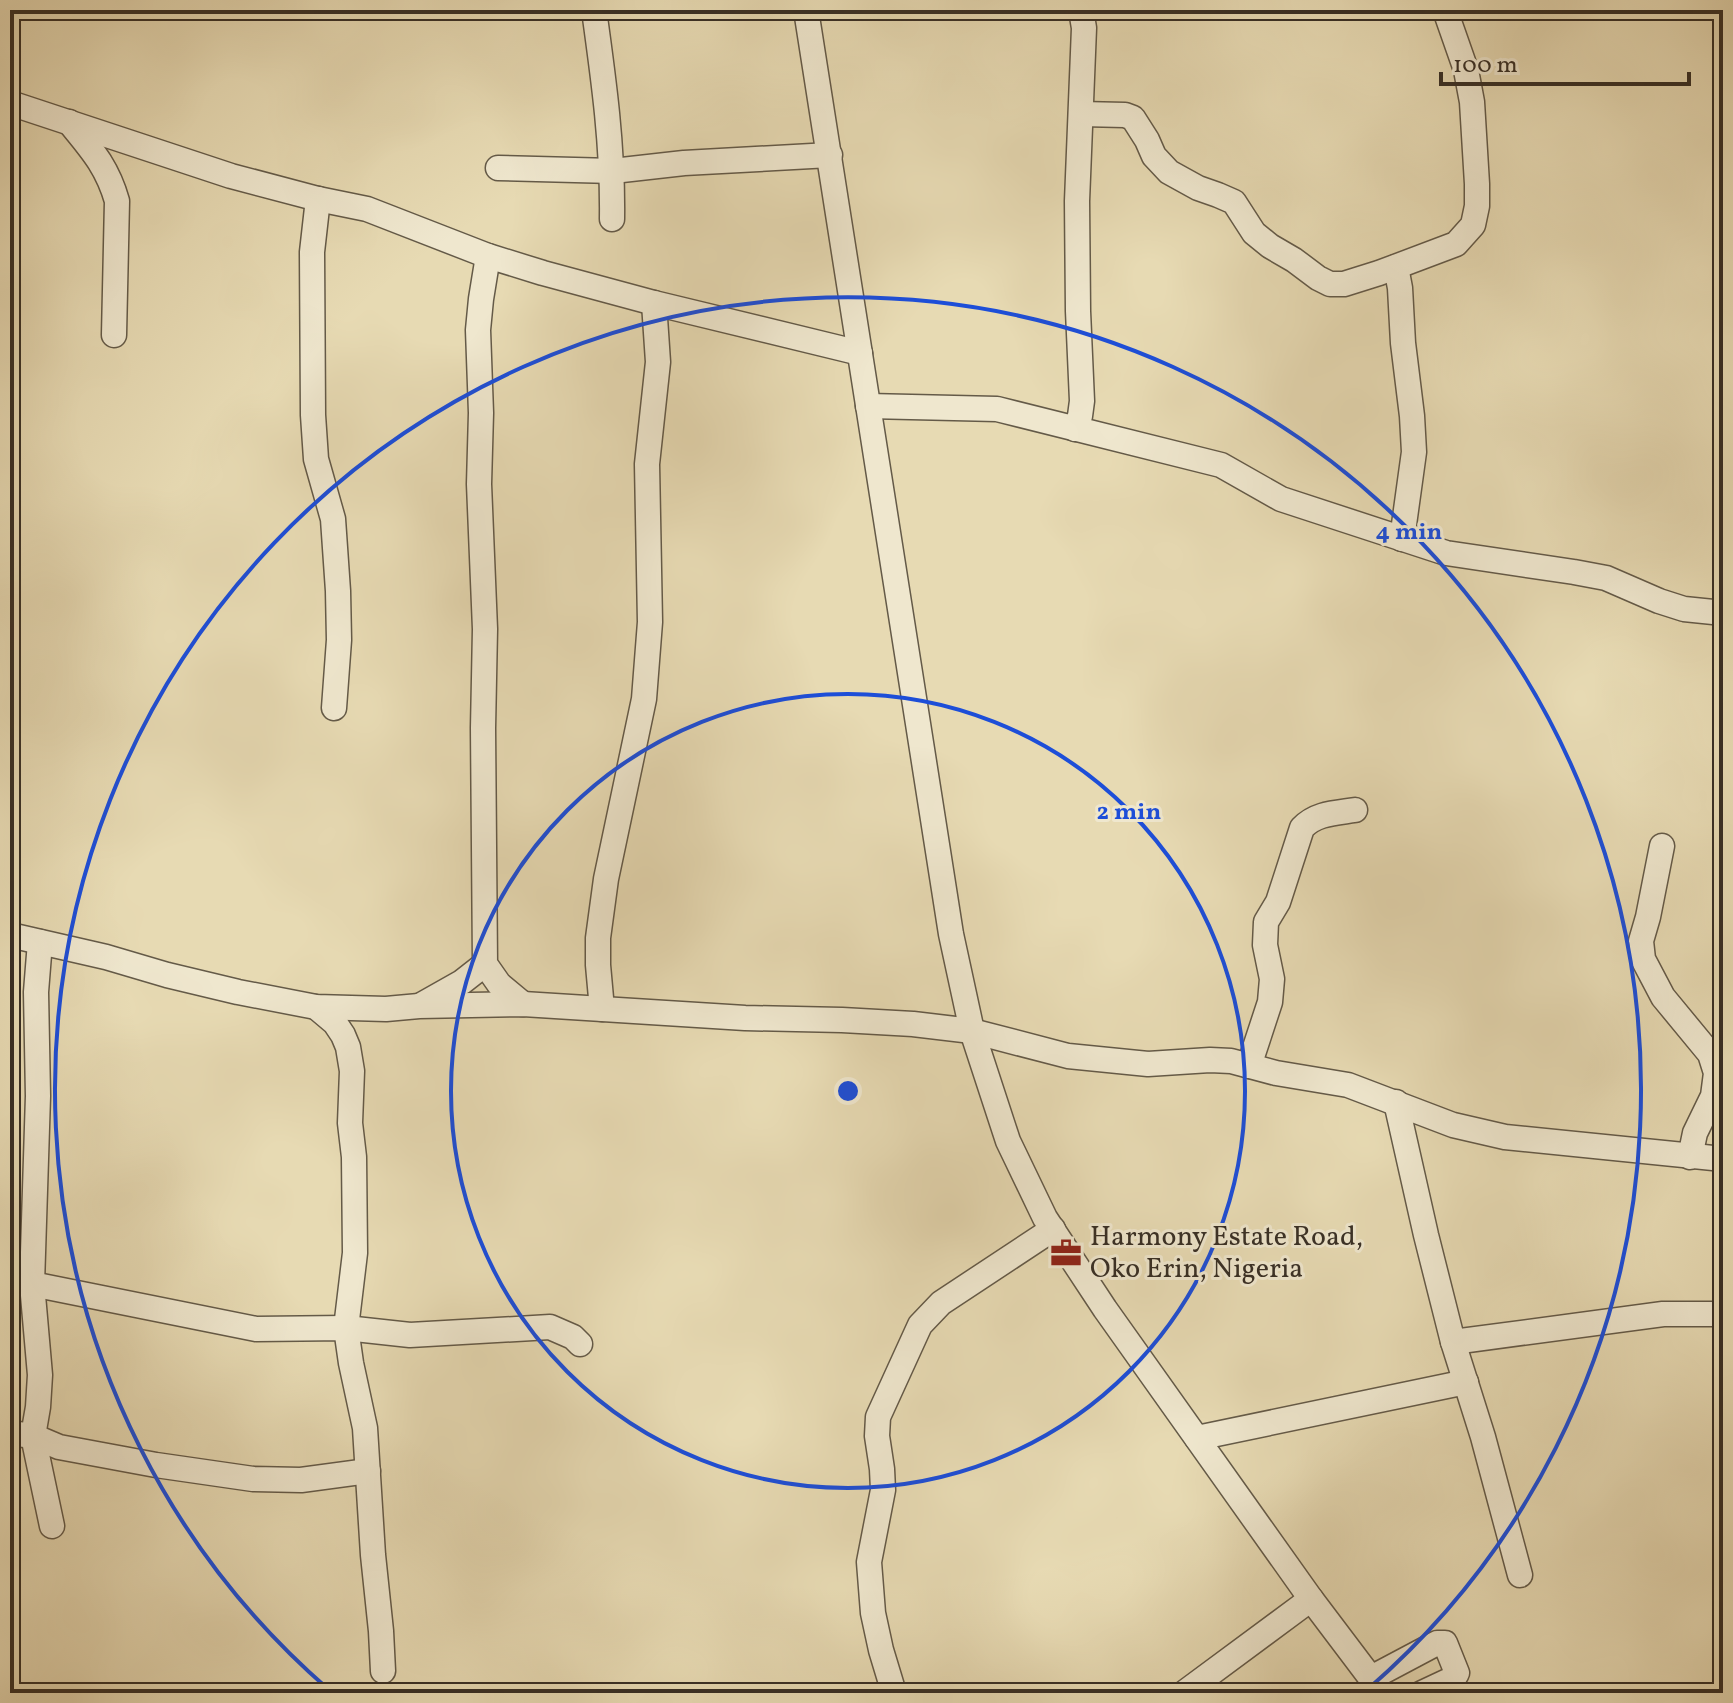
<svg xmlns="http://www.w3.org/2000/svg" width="1733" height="1703" font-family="Vollkorn,serif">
  <rect width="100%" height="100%" fill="#e7dab3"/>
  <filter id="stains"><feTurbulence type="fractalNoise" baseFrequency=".0025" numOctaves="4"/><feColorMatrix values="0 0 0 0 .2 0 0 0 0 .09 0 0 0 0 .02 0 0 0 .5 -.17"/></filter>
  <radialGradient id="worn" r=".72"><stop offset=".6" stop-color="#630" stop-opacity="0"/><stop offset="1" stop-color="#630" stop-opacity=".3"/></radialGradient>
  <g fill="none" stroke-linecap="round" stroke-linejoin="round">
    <defs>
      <g id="minor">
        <path d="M594,10C604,82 613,147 612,219"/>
        <polyline points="806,10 951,934 972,1031 1008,1141 1045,1218 1105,1309 1311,1599 1382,1693"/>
        <polyline points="10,103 231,176 318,199 367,209 488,256 543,273 654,303 860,353"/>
        <polyline points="1081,114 1125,115 1133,118 1147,140 1154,156 1169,172 1198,188 1218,195 1234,202 1254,233 1270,246 1294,260 1318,278 1330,284 1344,284 1379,273 1456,244 1473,225 1477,206 1477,184 1472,102 1466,70 1445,10"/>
        <path d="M69,122C91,149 107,166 117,201L114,335"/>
        <polyline points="498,168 613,171 684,163 830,155"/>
        <polyline points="318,199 312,252 313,415 316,459 333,519 338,591 339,640 334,708"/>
        <polyline points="488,256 481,299 478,330 481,413 479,484 485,629 483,728 485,964 499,984 523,1004"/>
        <polyline points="1396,267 1400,288 1403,343 1412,416 1414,452 1402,539"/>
        <polyline points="868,406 997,409 1221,465 1281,499 1446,553 1574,572 1606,578 1659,601 1684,609 1723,613"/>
        <polyline points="1075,429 1080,416 1082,401 1078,311 1077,201 1084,28 1081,10"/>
        <polyline points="1662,846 1648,917 1641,941 1643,959 1663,997 1710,1054 1716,1073 1713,1096 1695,1133 1690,1157"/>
        <polyline points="10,935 106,957 167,975 238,992 316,1007 386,1009 419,1006 523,1004 745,1018 842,1020 913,1024 972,1031 1068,1056 1148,1064 1210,1060 1231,1061 1276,1073 1348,1085 1453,1125 1505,1137 1723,1159"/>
        <polyline points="40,942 36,992 38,1096 32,1284 40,1375 38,1407 33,1436 52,1526"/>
        <polyline points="423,1004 462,982 485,964"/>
        <polyline points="316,1007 335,1023 343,1035 348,1047 352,1071 350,1123 354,1157 355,1253 346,1328 351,1363 365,1428 373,1555 381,1631 383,1671"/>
        <polyline points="602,1009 598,965 598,938 606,879 644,699 650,622 647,464 658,362 654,303"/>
        <path d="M1249,1066L1270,1002L1272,979L1265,945L1266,922L1278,902L1302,828C1316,813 1336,813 1355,810"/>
        <polyline points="1396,1102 1426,1235 1453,1342 1483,1437 1520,1575"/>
        <polyline points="32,1284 256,1329 346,1328 410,1335 550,1327 573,1337 580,1344"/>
        <polyline points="1453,1342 1663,1314 1723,1314"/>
        <polyline points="10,1433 33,1436 59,1447 156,1465 253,1479 301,1480 368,1471"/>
        <polyline points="1197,1438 1466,1382"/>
        <polyline points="1371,1678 1437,1643 1445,1643 1457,1673 1454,1678 1422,1693"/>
        <polyline points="894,1693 881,1650 873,1613 869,1562 883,1490 882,1469 877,1436 878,1417 920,1325 941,1303 1053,1229"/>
        <polyline points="1184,1693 1311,1599"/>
      </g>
    </defs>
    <use href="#minor" stroke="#645a48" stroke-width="27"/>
    <use href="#minor" stroke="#efe7ce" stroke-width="24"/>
  </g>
  <g fill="none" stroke="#1d4ed8" stroke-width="4">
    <circle cx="848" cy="1091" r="397"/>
    <path d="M328 1689A793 793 0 1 1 1368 1689"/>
  </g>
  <defs>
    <symbol id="office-bare" viewBox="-9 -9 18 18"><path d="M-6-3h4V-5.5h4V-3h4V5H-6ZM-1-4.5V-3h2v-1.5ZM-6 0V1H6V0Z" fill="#8f2418" stroke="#efe7ce" stroke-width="2.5" paint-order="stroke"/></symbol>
  </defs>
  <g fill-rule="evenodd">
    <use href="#office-bare" x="1044" y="1231" width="44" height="44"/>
  </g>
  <g text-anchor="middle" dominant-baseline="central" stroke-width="6" stroke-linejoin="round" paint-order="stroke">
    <g font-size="28" fill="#382f25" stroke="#efe7ce" text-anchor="start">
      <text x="1090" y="1237">Harmony Estate Road,<tspan x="1090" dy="32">Oko Erin, Nigeria</tspan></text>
    </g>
  </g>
  <circle cx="848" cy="1091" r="12" fill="#1d4ed8" stroke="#efe7ce" stroke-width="4"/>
  <g font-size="24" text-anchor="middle" font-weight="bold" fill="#1d4ed8" stroke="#efe7ce" stroke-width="6" stroke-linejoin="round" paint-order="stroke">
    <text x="1409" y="539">4 min</text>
    <text x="1129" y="819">2 min</text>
  </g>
  <rect width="1733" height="1703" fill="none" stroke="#e7dab3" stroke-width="40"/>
  <rect x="12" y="12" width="1709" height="1679" fill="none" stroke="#382f25" stroke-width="4"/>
  <rect x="20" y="20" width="1693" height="1663" fill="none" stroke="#382f25" stroke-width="2"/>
  <path d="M1441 72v12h248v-12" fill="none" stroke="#382f25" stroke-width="4"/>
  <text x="1453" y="72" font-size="24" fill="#382f25" stroke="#efe7ce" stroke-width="6" paint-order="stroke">100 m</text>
  <rect width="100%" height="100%" filter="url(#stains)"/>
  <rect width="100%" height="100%" fill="url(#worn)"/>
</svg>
